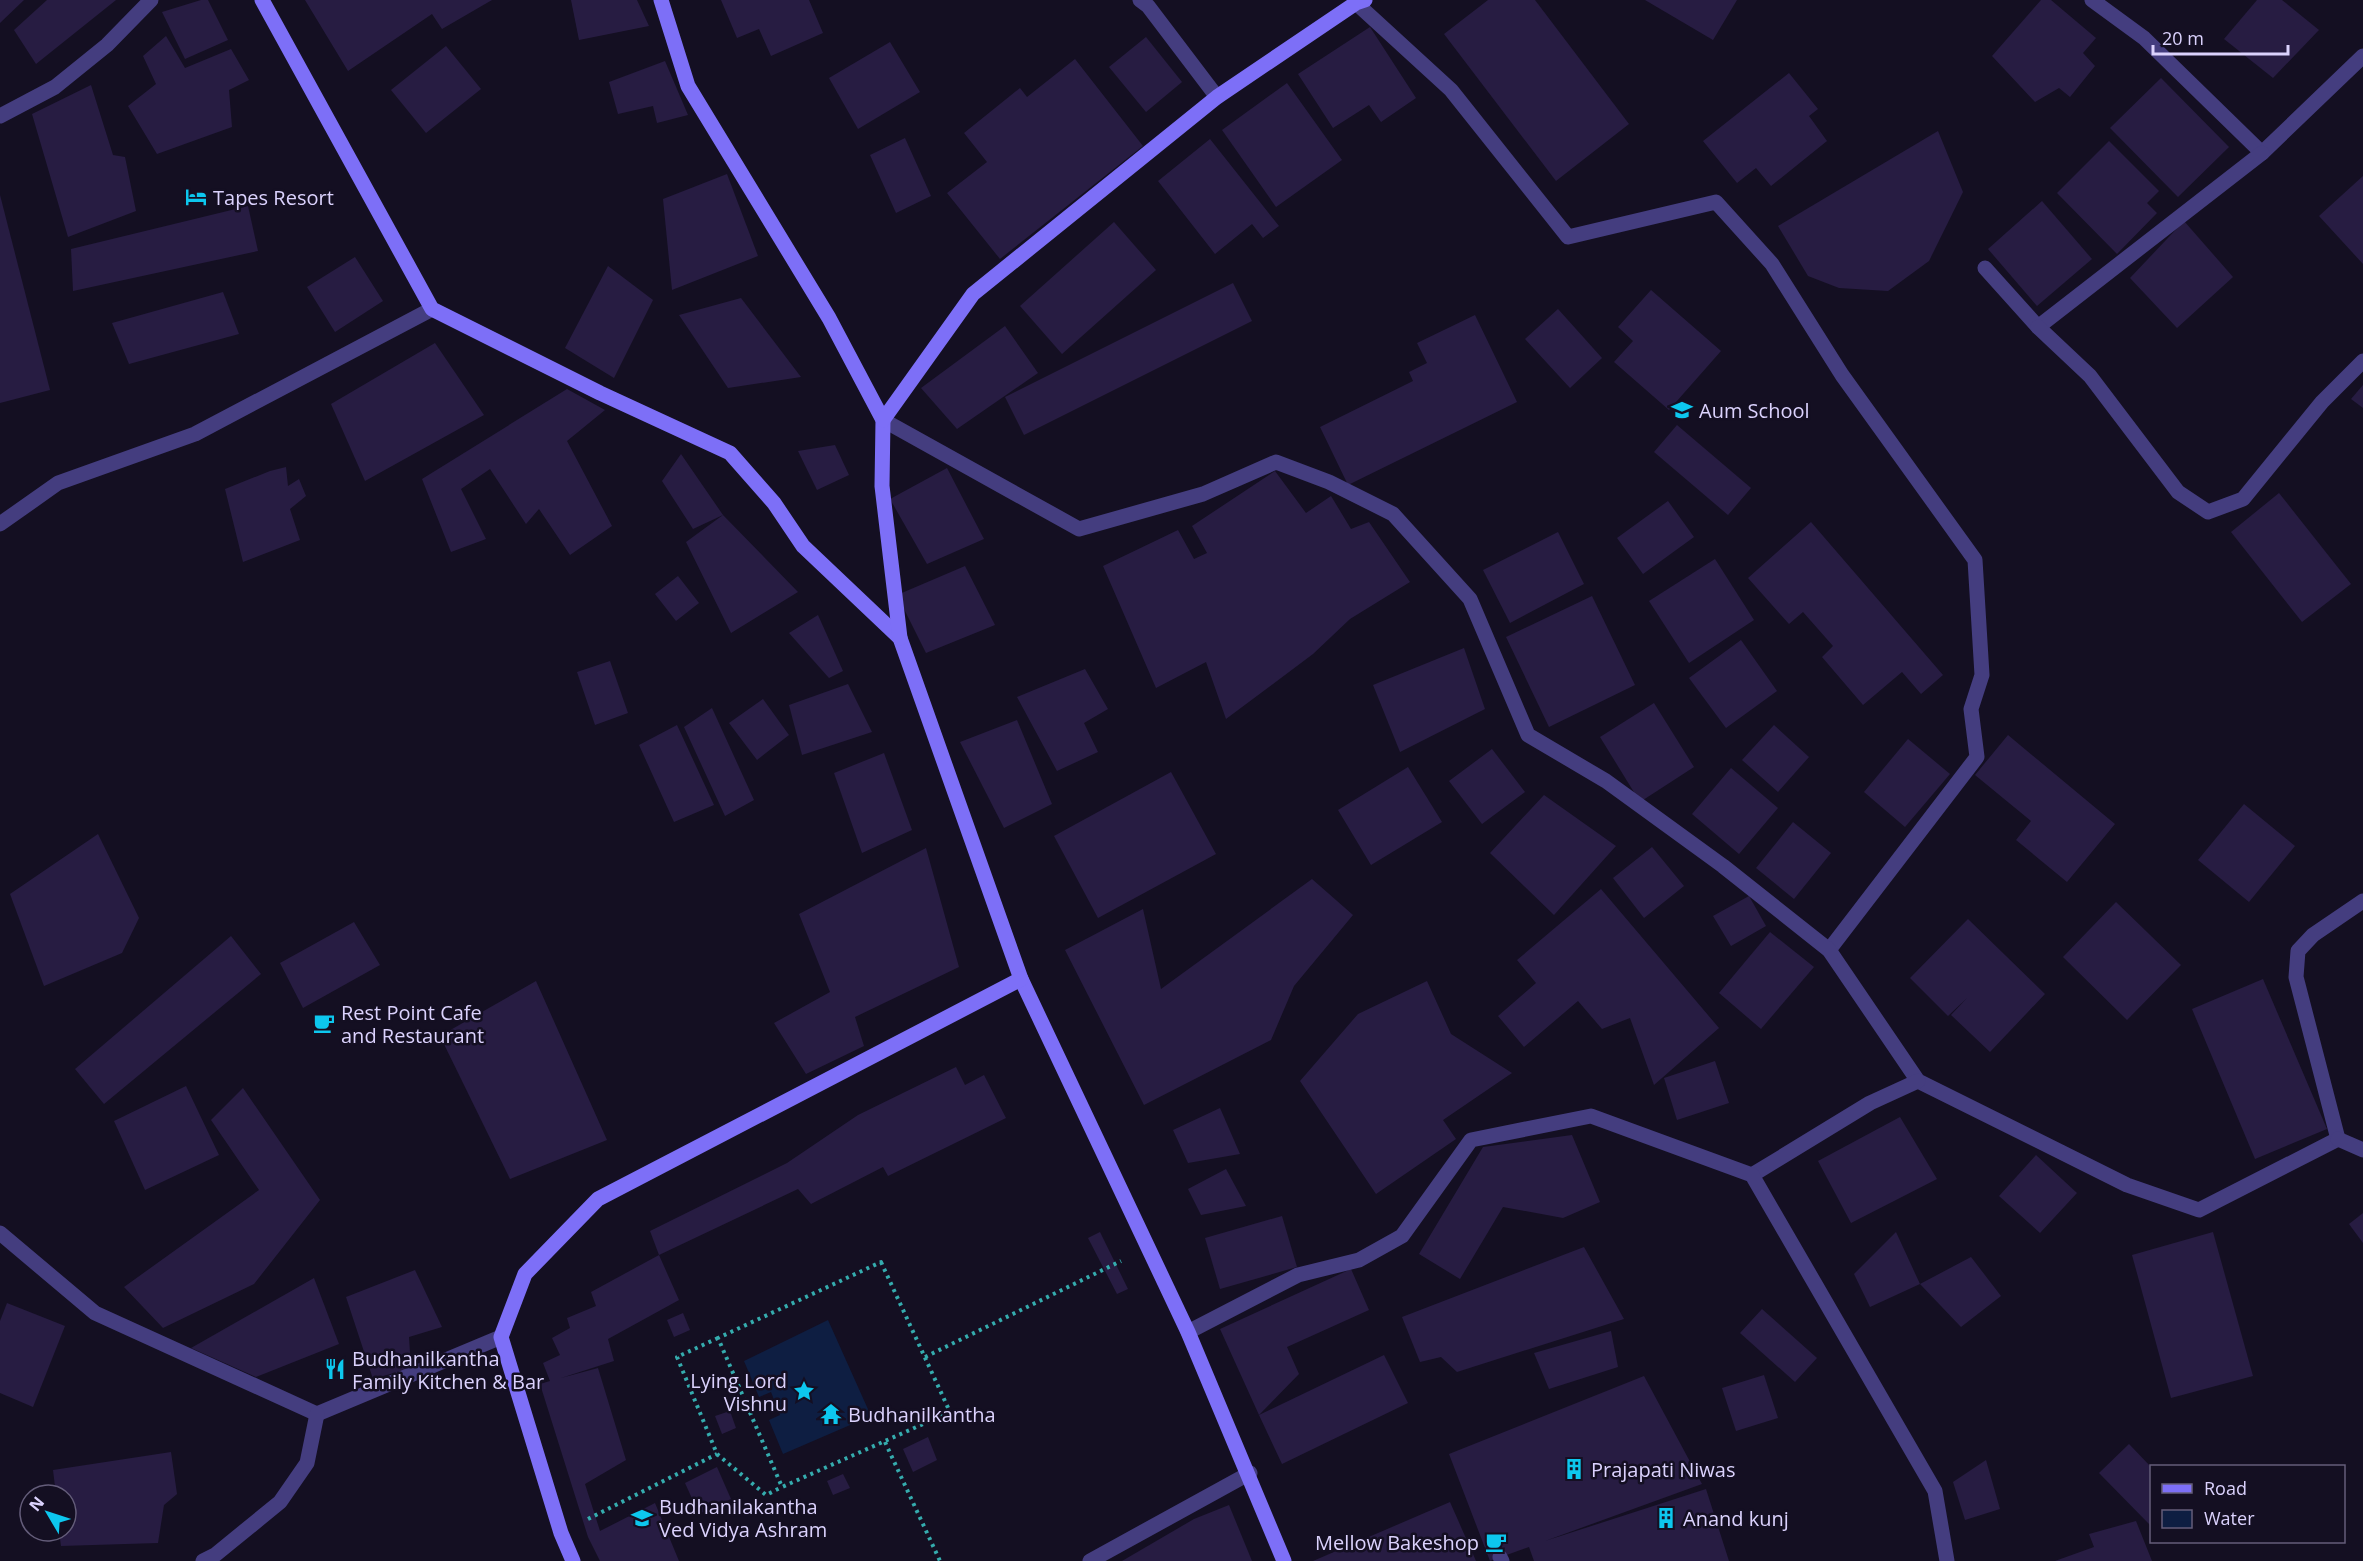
<svg xmlns="http://www.w3.org/2000/svg" width="2363" height="1561" font-family="'Open Sans',sans-serif">
  <rect width="100%" height="100%" fill="#140f22"/>
  <polygon fill="#0e1e42" points="828,1320 871,1416 783,1454 769,1420 780,1415 771,1392 759,1397 744,1361"/>
  <g fill="#271c42">
    <polygon points="0,0 24,0 0,23"/>
    <polygon points="47,0 116,0 36,64 14,30"/>
    <polygon points="201,0 208,0 228,40 185,59 162,12"/>
    <polygon points="305,0 492,0 442,29 432,14 348,71"/>
    <polygon points="571,0 637,0 649,26 579,40"/>
    <polygon points="721,0 809,0 823,33 771,56 759,29 737,38"/>
    <polygon points="1488,0 1535,0 1629,124 1556,181 1444,34"/>
    <polygon points="1645,0 1737,0 1713,40"/>
    <polygon points="2041,0 2051,0 2096,38 2083,53 2095,66 2070,97 2059,88 2035,102 1992,56"/>
    <polygon points="2257,0 2282,0 2319,30 2273,78 2224,39"/>
    <polygon points="1370,27 1416,98 1381,122 1369,105 1333,128 1298,74"/>
    <polygon points="166,36 185,68 231,49 249,80 229,90 232,127 157,154 128,106 156,84 143,56"/>
    <polygon points="1146,37 1182,82 1146,112 1109,67"/>
    <polygon points="890,42 920,92 858,129 829,78"/>
    <polygon points="446,46 481,89 426,133 391,90"/>
    <polygon points="1075,59 1143,146 1000,259 947,193 987,162 964,133 1020,88 1027,97"/>
    <polygon points="665,61 688,115 657,123 653,106 618,114 609,82"/>
    <polygon points="1789,73 1818,109 1809,116 1827,141 1771,186 1756,168 1737,183 1703,141"/>
    <polygon points="2161,78 2229,147 2178,197 2110,128"/>
    <polygon points="1287,83 1342,160 1276,207 1222,130"/>
    <polygon points="91,85 113,155 125,157 136,211 68,237 32,114"/>
    <polygon points="1938,131 1963,192 1929,261 1888,291 1839,288 1808,276 1778,226"/>
    <polygon points="905,138 931,196 896,213 870,155"/>
    <polygon points="1210,139 1279,226 1263,238 1252,224 1215,254 1158,181"/>
    <polygon points="2109,141 2159,191 2147,203 2157,213 2117,254 2057,193"/>
    <polygon points="727,174 758,256 672,290 663,199"/>
    <polygon points="2363,176 2363,264 2319,216"/>
    <polygon points="0,195 50,390 0,403"/>
    <polygon points="2042,201 2092,259 2037,306 1988,249"/>
    <polygon points="248,206 258,251 73,291 71,249"/>
    <polygon points="2184,221 2233,277 2177,328 2130,278"/>
    <polygon points="1114,222 1156,270 1062,354 1020,306"/>
    <polygon points="355,257 383,301 335,332 307,287"/>
    <polygon points="608,266 653,300 614,378 565,348"/>
    <polygon points="1233,283 1252,321 1024,435 1005,397"/>
    <polygon points="1651,290 1721,351 1669,410 1614,362 1633,341 1618,327"/>
    <polygon points="223,292 239,334 129,364 112,323"/>
    <polygon points="741,298 801,377 728,388 679,315"/>
    <polygon points="1558,309 1602,358 1570,388 1525,339"/>
    <polygon points="1475,315 1517,402 1348,485 1320,427 1413,381 1409,372 1427,363 1417,343"/>
    <polygon points="1005,326 1038,373 957,429 921,388"/>
    <polygon points="435,343 484,415 365,481 331,404"/>
    <polygon points="2363,385 2363,408 2351,399"/>
    <polygon points="567,389 605,410 567,441 612,526 570,555 539,509 526,524 490,469 461,489 486,539 451,552 422,479"/>
    <polygon points="1677,425 1751,488 1728,515 1654,452"/>
    <polygon points="835,445 849,475 817,490 798,451"/>
    <polygon points="681,454 723,515 798,592 731,633 686,542 723,515 693,529 662,481"/>
    <polygon points="286,467 288,486 299,479 306,496 290,509 300,540 243,562 225,489 270,471"/>
    <polygon points="947,468 984,539 927,564 890,499"/>
    <polygon points="1275,471 1306,513 1331,496 1351,529 1369,522 1410,582 1350,619 1313,654 1226,719 1206,662 1156,688 1103,566 1178,530 1194,559 1207,553 1192,526"/>
    <polygon points="2279,493 2351,584 2302,622 2231,532"/>
    <polygon points="1668,501 1694,537 1643,574 1617,538"/>
    <polygon points="1811,522 1943,675 1921,694 1902,672 1863,705 1822,657 1833,646 1803,612 1789,624 1748,578"/>
    <polygon points="1558,532 1584,584 1510,623 1483,570"/>
    <polygon points="1715,559 1754,620 1689,663 1649,601"/>
    <polygon points="965,566 995,625 926,653 897,595"/>
    <polygon points="678,576 699,603 676,621 655,594"/>
    <polygon points="1592,596 1635,685 1549,727 1506,637"/>
    <polygon points="818,615 843,671 829,678 789,633"/>
    <polygon points="1741,640 1777,691 1726,728 1689,678"/>
    <polygon points="1464,648 1485,709 1400,752 1373,685"/>
    <polygon points="610,661 628,713 595,725 577,672"/>
    <polygon points="1085,669 1108,709 1084,723 1098,752 1057,771 1017,697"/>
    <polygon points="848,684 872,732 802,755 789,705"/>
    <polygon points="763,699 789,735 757,760 729,723"/>
    <polygon points="1654,703 1694,767 1640,802 1600,737"/>
    <polygon points="712,708 754,800 725,816 684,727"/>
    <polygon points="1017,720 1052,804 1004,828 960,742"/>
    <polygon points="677,725 714,805 674,822 639,745"/>
    <polygon points="1774,725 1809,757 1778,792 1742,760"/>
    <polygon points="2008,735 2115,824 2067,882 2016,840 2031,821 1975,775"/>
    <polygon points="1908,739 1950,774 1905,827 1864,792"/>
    <polygon points="1492,749 1525,792 1482,824 1449,781"/>
    <polygon points="884,753 912,830 862,853 834,773"/>
    <polygon points="1408,767 1442,822 1371,865 1338,810"/>
    <polygon points="1731,768 1778,808 1739,854 1692,814"/>
    <polygon points="1171,772 1216,854 1098,918 1054,836"/>
    <polygon points="1544,795 1616,846 1554,915 1490,853"/>
    <polygon points="2244,804 2295,846 2249,902 2198,860"/>
    <polygon points="1793,822 1831,853 1794,899 1756,868"/>
    <polygon points="98,834 139,918 122,953 44,986 10,894"/>
    <polygon points="1652,847 1684,886 1644,918 1613,878"/>
    <polygon points="926,848 959,967 855,1017 864,1046 806,1074 774,1023 830,992 799,914"/>
    <polygon points="1312,879 1353,915 1294,986 1271,1040 1144,1105 1065,950 1143,909 1161,989"/>
    <polygon points="1601,889 1719,1028 1654,1085 1630,1018 1602,1029 1578,1001 1524,1047 1498,1016 1536,983 1517,960"/>
    <polygon points="1749,896 1766,926 1731,946 1713,916"/>
    <polygon points="2116,902 2181,965 2127,1020 2063,957"/>
    <polygon points="1968,919 2045,994 1990,1052 1951,1015 1967,998 1948,1016 1910,978"/>
    <polygon points="354,922 380,965 303,1008 280,963"/>
    <polygon points="1770,932 1814,967 1761,1029 1719,993"/>
    <polygon points="231,936 261,974 104,1104 75,1069"/>
    <polygon points="2263,979 2327,1129 2255,1159 2192,1009"/>
    <polygon points="536,981 607,1140 510,1179 440,1036"/>
    <polygon points="1427,981 1451,1034 1512,1073 1443,1120 1456,1139 1376,1194 1300,1081 1358,1014"/>
    <polygon points="1715,1061 1729,1103 1677,1120 1664,1078"/>
    <polygon points="956,1067 965,1085 984,1075 1006,1118 888,1176 883,1167 811,1204 798,1189 659,1255 650,1231 787,1163 858,1115"/>
    <polygon points="186,1086 219,1155 145,1190 114,1121"/>
    <polygon points="243,1088 320,1200 254,1284 163,1328 124,1287 259,1190 211,1120"/>
    <polygon points="1220,1108 1240,1154 1188,1163 1173,1130"/>
    <polygon points="1900,1117 1937,1179 1851,1223 1818,1161"/>
    <polygon points="1572,1135 1600,1202 1563,1218 1503,1207 1460,1279 1419,1254 1483,1147"/>
    <polygon points="2036,1155 2077,1193 2040,1233 1999,1196"/>
    <polygon points="1226,1169 1246,1206 1201,1215 1188,1189"/>
    <polygon points="2363,1213 2363,1243 2349,1224"/>
    <polygon points="1282,1216 1297,1267 1220,1289 1205,1238"/>
    <polygon points="1100,1232 1128,1289 1117,1294 1088,1238"/>
    <polygon points="1896,1232 1920,1284 1870,1307 1854,1274"/>
    <polygon points="2213,1232 2253,1376 2171,1398 2132,1255"/>
    <polygon points="1584,1247 1624,1319 1457,1372 1441,1357 1420,1362 1402,1317"/>
    <polygon points="659,1255 679,1300 608,1339 614,1361 561,1378 598,1368 626,1460 585,1484 600,1531 655,1503 679,1561 600,1561 588,1537 540,1384 550,1381 543,1363 560,1355 552,1338 570,1328 567,1318 596,1306 591,1292"/>
    <polygon points="1971,1257 2001,1296 1961,1327 1920,1284"/>
    <polygon points="1351,1269 1369,1310 1287,1347 1299,1374 1259,1415 1384,1355 1408,1403 1282,1464 1259,1415 1220,1329"/>
    <polygon points="415,1270 442,1327 409,1337 411,1368 373,1379 346,1297"/>
    <polygon points="314,1278 339,1344 256,1377 191,1348"/>
    <polygon points="7,1303 65,1326 33,1407 0,1393 0,1321"/>
    <polygon points="1762,1309 1817,1358 1795,1382 1740,1333"/>
    <polygon points="683,1313 690,1330 674,1337 667,1320"/>
    <polygon points="1611,1331 1618,1367 1549,1389 1534,1353"/>
    <polygon points="1764,1375 1778,1418 1736,1431 1722,1388"/>
    <polygon points="1644,1376 1702,1484 1545,1541 1706,1489 1729,1561 1534,1561 1529,1547 1490,1561 1449,1454"/>
    <polygon points="730,1411 736,1428 722,1434 715,1416"/>
    <polygon points="928,1437 937,1460 913,1472 903,1449"/>
    <polygon points="2129,1444 2151,1467 2151,1526 2099,1473"/>
    <polygon points="171,1452 177,1494 164,1505 158,1543 61,1546 59,1531 66,1531 66,1495 56,1495 53,1470"/>
    <polygon points="1986,1460 2000,1509 1965,1520 1953,1482"/>
    <polygon points="717,1467 731,1499 699,1514 685,1483"/>
    <polygon points="843,1474 850,1488 833,1495 827,1481"/>
    <polygon points="1450,1502 1476,1561 1313,1561"/>
    <polygon points="1229,1505 1252,1561 1122,1561 1194,1519"/>
    <polygon points="2136,1521 2152,1561 2055,1561 2094,1547 2089,1534"/>
  </g>
  <g fill="none" stroke-linecap="round" stroke-linejoin="round">
    <g stroke="#35acae" stroke-width="4" stroke-dasharray="3 4.5" stroke-linecap="butt">
      <polygon points="881,1262 950,1412 782,1487 718,1338"/>
      <polyline points="718,1338 677,1357 717,1454 766,1495 782,1487"/>
      <polyline points="925,1357 1121,1261"/>
      <polyline points="885,1442 940,1561"/>
      <polyline points="588,1519 717,1454"/>
    </g>
    <g stroke="#443d7f" stroke-width="15">
      <polyline points="1140,0 1148,6 1217,97"/>
      <polyline points="2092,0 2144,38 2262,153 2363,56"/>
      <polyline points="1356,3 1451,90 1568,237 1716,202 1772,264 1842,375 1975,560 1982,675 1971,709 1977,757 1829,950"/>
      <polyline points="0,116 55,87 107,45 151,0"/>
      <polyline points="1985,268 2038,327 2262,153"/>
      <polyline points="2038,327 2090,376 2178,492 2208,512 2243,499 2322,402 2363,361"/>
      <polyline points="883,420 1079,529 1203,494 1276,462 1329,482 1393,514 1470,599 1528,735 1606,781 1723,866 1829,950 1918,1081 2127,1185 2199,1210 2338,1139"/>
      <polyline points="0,524 58,483 195,434 432,309"/>
      <polyline points="2338,1139 2296,977 2298,951 2313,935 2363,901"/>
      <polyline points="2338,1139 2363,1150"/>
      <polyline points="1752,1175 1870,1103 1918,1081"/>
      <polyline points="0,1233 95,1313 317,1414 501,1337"/>
      <polyline points="1188,1332 1298,1275 1359,1260 1402,1236 1471,1140 1591,1116 1752,1175 1935,1491 1947,1561"/>
      <polyline points="1500,1557 1502,1561"/>
      <polyline points="203,1561 215,1555 280,1502 307,1463 317,1414"/>
      <polyline points="1090,1561 1250,1473"/>
    </g>
    <g stroke="#7d6ff7" stroke-width="15">
      <polyline points="262,0 432,309 600,393 730,453 774,503 803,546 900,638 1021,979 1188,1332 1284,1561"/>
      <polyline points="661,0 688,86 829,318 883,420 882,486 900,638"/>
      <polyline points="883,420 973,294 1217,97 1356,3 1365,0"/>
      <polyline points="573,1561 561,1533 501,1337 525,1274 598,1199 1021,979"/>
    </g>
  </g>
  <defs>
    <symbol id="hotel-bare" viewBox="-9 -9 18 18"><path d="M-6-4.5h1.5V1H6V5H4.5V3h-9V5H-6ZM-4 0a1.8 1.8 0 1 1 3.6 0ZM.5 0V-2.5h3Q6-2.5 6 0Z" fill="#0dc7ee" stroke="#140f22" stroke-width="2.5" paint-order="stroke"/></symbol>
    <symbol id="school-bare" viewBox="-9 -9 18 18"><path d="M0-5L7-2L0 1L-7-2ZM-4 1L0 2.5L4 1V4Q0 6-4 4Z" fill="#0dc7ee" stroke="#140f22" stroke-width="2.5" paint-order="stroke"/></symbol>
    <symbol id="cafe-bare" viewBox="-9 -9 18 18"><path d="M-5.5-4.5H6V0H3Q3 3.5 0 3.5H-2.5Q-5.5 3.5-5.5 0ZM3-3.2v2h1.7v-2ZM-6 4.5H4V6H-6Z" fill="#0dc7ee" stroke="#140f22" stroke-width="2.5" paint-order="stroke"/></symbol>
    <symbol id="restaurant-bare" viewBox="-9 -9 18 18"><path d="M-5-6h1v4h1v-4h1v4h1v-4h1v5L-1.5 .5V6h-2V.5L-5-1ZM5-6V6H3V1.5H1.5Q1.5-4 5-6Z" fill="#0dc7ee" stroke="#140f22" stroke-width="2.5" paint-order="stroke"/></symbol>
    <symbol id="sight-bare" viewBox="-9 -9 18 18"><path d="M0-6L1.8-2.2L6-1.7L2.9 1.2L3.7 5.4L0 3.3L-3.7 5.4L-2.9 1.2L-6-1.7L-1.8-2.2Z" fill="#0dc7ee" stroke="#140f22" stroke-width="2.5" paint-order="stroke"/></symbol>
    <symbol id="temple-bare" viewBox="-9 -9 18 18"><path d="M0-6L5-2H3V0L6.5 2.5H4V6H1.5V3h-3V6H-4V2.5H-6.5L-3 0V-2H-5Z" fill="#0dc7ee" stroke="#140f22" stroke-width="2.5" paint-order="stroke"/></symbol>
    <symbol id="building-bare" viewBox="-9 -9 18 18"><path d="M-4-6H4V6H1V3H-1V6H-4ZM-2.5-4.3h1.7v1.8h-1.7ZM.8-4.3h1.7v1.8H.8ZM-2.5-1h1.7V.8h-1.7ZM.8-1h1.7V.8H.8Z" fill="#0dc7ee" stroke="#140f22" stroke-width="2.5" paint-order="stroke"/></symbol>
  </defs>
  <g fill-rule="evenodd">
    <use href="#hotel-bare" x="181" y="182" width="30" height="30"/>
    <use href="#school-bare" x="1667" y="395" width="30" height="30"/>
    <use href="#cafe-bare" x="309" y="1008" width="30" height="30"/>
    <use href="#restaurant-bare" x="320" y="1354" width="30" height="30"/>
    <use href="#sight-bare" x="789" y="1376" width="30" height="30"/>
    <use href="#temple-bare" x="816" y="1399" width="30" height="30"/>
    <use href="#building-bare" x="1559" y="1454" width="30" height="30"/>
    <use href="#school-bare" x="627" y="1503" width="30" height="30"/>
    <use href="#building-bare" x="1651" y="1503" width="30" height="30"/>
    <use href="#cafe-bare" x="1481" y="1527" width="30" height="30"/>
  </g>
  <g text-anchor="middle" dominant-baseline="central" stroke-width="5" stroke-linejoin="round" paint-order="stroke">
    <g font-size="20" fill="#dbd2fd" stroke="#140f22" text-anchor="start">
      <text x="213" y="197">Tapes Resort</text>
      <text x="1699" y="410">Aum School</text>
      <text x="341" y="1012">Rest Point Cafe<tspan x="341" dy="23">and Restaurant</tspan></text>
      <text x="352" y="1358">Budhanilkantha<tspan x="352" dy="23">Family Kitchen &amp; Bar</tspan></text>
      <text x="787" y="1380" text-anchor="end">Lying Lord<tspan x="787" dy="23">Vishnu</tspan></text>
      <text x="848" y="1414">Budhanilkantha</text>
      <text x="1591" y="1469">Prajapati Niwas</text>
      <text x="659" y="1506">Budhanilakantha<tspan x="659" dy="23">Ved Vidya Ashram</tspan></text>
      <text x="1683" y="1518">Anand kunj</text>
      <text x="1479" y="1542" text-anchor="end">Mellow Bakeshop</text>
    </g>
  </g>
  <rect x="2150" y="1465" width="195" height="78" fill="#140f22" stroke="#645d7a" stroke-width="1.5"/>
  <rect x="2162" y="1484" width="30" height="9" fill="#7d6ff7" stroke="#645d7a" stroke-width="1.5"/>
  <text x="2204" y="1495" font-size="18" fill="#dbd2fd">Road</text>
  <rect x="2162" y="1510" width="30" height="18" fill="#0e1e42" stroke="#645d7a" stroke-width="1.5"/>
  <text x="2204" y="1525" font-size="18" fill="#dbd2fd">Water</text>
  <g transform="translate(48 1513) rotate(309)"><circle r="28" fill="#140f22" stroke="#645d7a" stroke-width="1.5"/>
  <path d="M0-4.5L10 22L0 15L-10 22Z" fill="#0dc7ee"/>
  <text y="-9" font-size="16" font-weight="bold" text-anchor="middle" fill="#dbd2fd">N</text>
  </g>
  <path d="M2153 45v9h135v-9" fill="none" stroke="#dbd2fd" stroke-width="3"/>
  <text x="2162" y="45" font-size="18" fill="#dbd2fd" stroke="#140f22" stroke-width="4.5" paint-order="stroke">20 m</text>
</svg>
